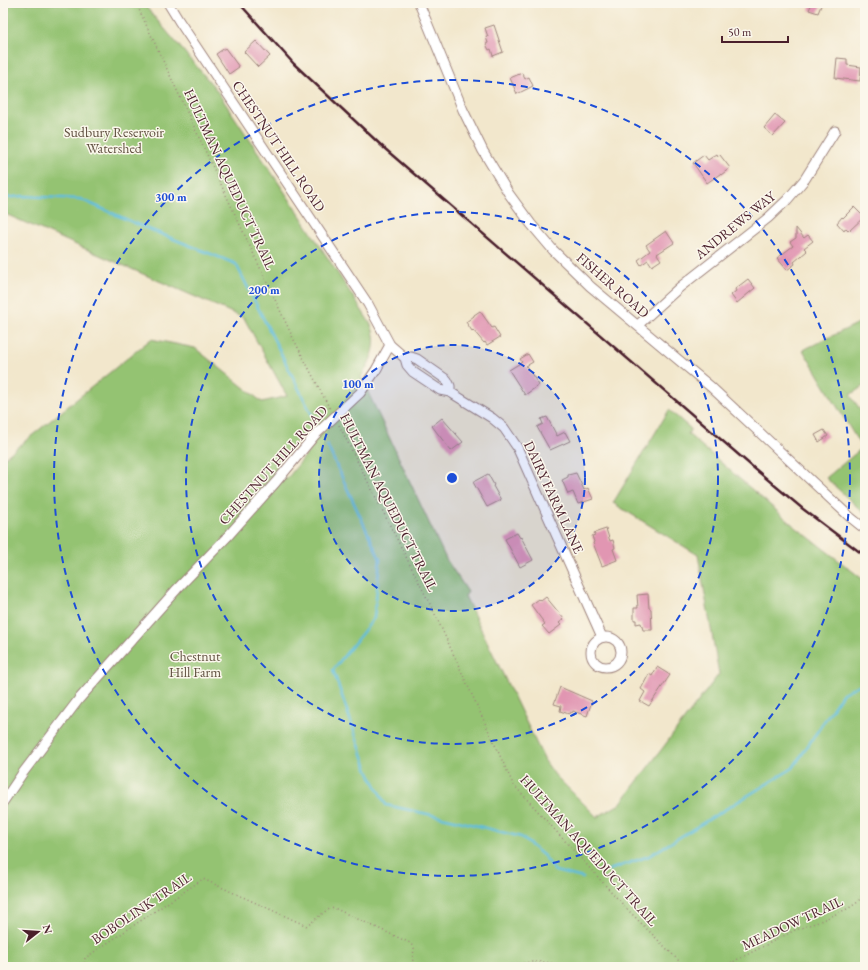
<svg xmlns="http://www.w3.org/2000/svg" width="868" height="970" font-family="'EB Garamond',serif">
  <rect width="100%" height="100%" fill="#fbf7ec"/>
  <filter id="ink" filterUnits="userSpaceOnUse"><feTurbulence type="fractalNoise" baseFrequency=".025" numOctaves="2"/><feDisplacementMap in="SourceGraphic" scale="8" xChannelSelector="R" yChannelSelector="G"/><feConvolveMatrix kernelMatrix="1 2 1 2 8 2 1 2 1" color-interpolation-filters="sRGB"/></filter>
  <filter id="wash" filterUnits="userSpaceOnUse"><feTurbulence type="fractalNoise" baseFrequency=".012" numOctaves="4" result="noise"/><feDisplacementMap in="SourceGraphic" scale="16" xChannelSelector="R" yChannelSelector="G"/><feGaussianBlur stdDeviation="0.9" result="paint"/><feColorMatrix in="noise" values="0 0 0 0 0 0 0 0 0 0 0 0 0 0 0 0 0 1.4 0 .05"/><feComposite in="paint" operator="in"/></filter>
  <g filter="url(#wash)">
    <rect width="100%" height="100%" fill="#f2e7cc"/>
    <g fill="#94c372" stroke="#6f714e" fill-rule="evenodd">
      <path d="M3,3H151L146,7L215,88L294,206L370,323C380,343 372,359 361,377L446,559L468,592L465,596L545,761L555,775L597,817L620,804L719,674L698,555L613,503L669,410L691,429L688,434L793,525L865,581V967H3V459L151,339L195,348L262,402L287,396L244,318L3,213ZM306,431L313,446L286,480L277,464Z"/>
      <polygon points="865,320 865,385 850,395 865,416 865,514 826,478 862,448 803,350"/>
    </g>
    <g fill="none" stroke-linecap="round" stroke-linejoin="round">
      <g stroke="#5fbddd" stroke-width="2.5">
        <polyline points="3,198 24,196 80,199 146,228 236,264 314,419"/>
        <polyline points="327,445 380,559 374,618 333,670 368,771 386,805 451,819 521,837 544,856 555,871 583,878"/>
        <polyline points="609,870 649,856 793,768 843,693 865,682"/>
      </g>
    </g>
    <g id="blocks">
      <g fill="#e196b2">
        <polygon points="812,3 822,3 818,13 809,10"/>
        <polygon points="494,25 503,52 493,56 491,49 489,50 486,44 488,43 486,37 488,37 485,28"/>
        <polygon points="256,41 270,56 258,67 244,52"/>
        <polygon points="225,48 239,67 229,74 216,54"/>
        <polygon points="837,58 847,59 847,65 861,67 860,81 835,78"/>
        <polygon points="522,73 525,79 529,77 533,86 517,94 510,78"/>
        <polygon points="775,115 785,123 773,136 764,128"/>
        <polygon points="717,154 718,156 720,155 730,168 721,175 720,174 707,183 693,163 704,155 708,160"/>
        <polygon points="854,207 864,217 849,231 846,228 844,231 837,223 842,217 843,218"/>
        <polygon points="796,228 804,238 808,235 813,241 804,248 807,251 794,262 795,264 787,270 777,258 793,246 790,242 796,238"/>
        <polygon points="666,231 674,243 657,254 661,260 652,266 648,260 641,265 638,260 650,251 646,245"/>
        <polygon points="748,279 755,288 737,303 731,295 736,291 735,289"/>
        <polygon points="480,311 492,328 494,327 500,337 487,345 485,342 484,343 473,330 472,331 466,322 474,316 474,315"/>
        <polygon points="528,354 533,362 526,366 539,385 525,395 509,370 522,362 520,359"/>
        <polygon points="547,417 557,436 565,432 570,441 550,450 537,427 543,424 541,419"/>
        <polygon points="442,418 463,442 451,451 432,426"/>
        <polygon points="824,430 828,436 819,442 815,435"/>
        <polygon points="576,473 584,490 588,488 593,499 578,504 573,492 568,494 562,480 568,477 568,475"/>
        <polygon points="488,474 494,485 493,486 501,500 487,507 473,482"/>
        <polygon points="606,529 610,541 613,540 615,548 613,549 617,560 602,566 593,543 594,542 592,536 595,535 594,533"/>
        <polygon points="517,533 520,538 521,537 533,560 520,567 505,539"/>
        <polygon points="648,594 649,608 651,609 652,630 643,630 641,623 636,624 636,620 634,620 634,608 638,608 637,595"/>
        <polygon points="546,597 564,619 559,623 561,625 549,634 542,626 545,624 531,605 539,599 541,601"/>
        <polygon points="657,667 670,675 649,706 640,701 645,692 641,689 649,674 652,676"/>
        <polygon points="560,687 592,701 587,716 573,711 572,713 570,712 569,714 560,711 561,706 554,704"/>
      </g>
    </g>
  </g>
  <g filter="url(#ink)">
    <use href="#blocks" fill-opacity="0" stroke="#9e837c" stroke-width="1"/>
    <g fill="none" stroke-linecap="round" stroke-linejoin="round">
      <defs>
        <g id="minor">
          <polyline points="168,3 179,21 368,304 390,345 405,358 407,365 413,372 440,390 450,392 450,386 447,380 417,359 411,357 405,358"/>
          <polyline points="419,3 463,110 483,151 509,194 531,224 553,250 590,286 711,387 850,517 865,529"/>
          <polyline points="638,325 680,287 768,218 787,200 805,179 835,131"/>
          <polyline points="450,392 492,418 504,428 517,447 602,637"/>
          <circle cx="606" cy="652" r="15"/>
          <polyline points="3,802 22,774 79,699 177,589 227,537 276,482 315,435 360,393 376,370 390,345"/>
        </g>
      </defs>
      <use href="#minor" stroke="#9e837c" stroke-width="11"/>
      <g stroke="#9e837c" stroke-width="1.5" stroke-dasharray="1 3" stroke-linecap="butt">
        <polyline points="136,3 293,338 330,409"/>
        <polyline points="339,425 434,612 513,784 627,909 685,967"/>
        <polyline points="731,962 736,967"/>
        <polyline points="84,967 85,958 203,879 307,926 327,910 334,908 410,943 414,948 412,967"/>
        <path d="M512,967C535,957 553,964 577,967"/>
        <polyline points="723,967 795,930 818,922 849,908 858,902 865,891"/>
      </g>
      <use href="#minor" stroke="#fff" stroke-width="9"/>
      <polyline stroke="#4a1f2b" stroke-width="2.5" points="239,3 294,64 384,148 755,469 803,509 865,556"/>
    </g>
  </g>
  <circle cx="452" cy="478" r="133" fill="#1d4ed8" fill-opacity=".12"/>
  <g fill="none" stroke="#1d4ed8" stroke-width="2" stroke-dasharray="7 5">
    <circle cx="452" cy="478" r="133"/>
    <circle cx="452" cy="478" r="266"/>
    <circle cx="452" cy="478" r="398"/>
  </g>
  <g text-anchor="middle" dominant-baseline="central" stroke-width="3" stroke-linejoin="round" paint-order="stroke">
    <g font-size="14" fill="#605040" stroke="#fbf7ec">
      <text x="114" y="132">Sudbury Reservoir<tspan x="114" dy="16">Watershed</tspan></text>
      <text x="195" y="656">Chestnut<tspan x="195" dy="16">Hill Farm</tspan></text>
    </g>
    <g font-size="14" fill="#4a1f2b" stroke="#fbf7ec">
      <text transform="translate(279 146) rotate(56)">CHESTNUT HILL ROAD</text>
      <text transform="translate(230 179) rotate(65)">HULTMAN AQUEDUCT TRAIL</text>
      <text transform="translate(735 225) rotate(-39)">ANDREWS WAY</text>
      <text transform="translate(613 285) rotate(41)">FISHER ROAD</text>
      <text transform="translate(273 465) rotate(-48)">CHESTNUT HILL ROAD</text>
      <text transform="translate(554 497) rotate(65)">DAIRY FARM LANE</text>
      <text transform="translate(389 502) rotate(63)">HULTMAN AQUEDUCT TRAIL</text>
      <text transform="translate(589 850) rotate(48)">HULTMAN AQUEDUCT TRAIL</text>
      <text transform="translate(141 908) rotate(-34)">BOBOLINK TRAIL</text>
      <text transform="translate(792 923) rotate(-25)">MEADOW TRAIL</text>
    </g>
  </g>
  <circle cx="452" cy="478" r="6" fill="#1d4ed8" stroke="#fbf7ec" stroke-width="2"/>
  <g font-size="12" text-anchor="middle" font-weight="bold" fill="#1d4ed8" stroke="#fbf7ec" stroke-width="3" stroke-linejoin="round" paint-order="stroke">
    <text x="171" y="201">300 m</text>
    <text x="264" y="294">200 m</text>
    <text x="358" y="388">100 m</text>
  </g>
  <rect width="868" height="970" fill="none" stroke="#fbf7ec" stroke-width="16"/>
  <g transform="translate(38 932) rotate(73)" stroke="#fbf7ec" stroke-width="3" paint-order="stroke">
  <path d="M0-3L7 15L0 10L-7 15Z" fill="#4a1f2b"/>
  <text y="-6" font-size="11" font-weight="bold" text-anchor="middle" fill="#4a1f2b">N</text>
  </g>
  <path d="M722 36v6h66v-6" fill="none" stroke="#4a1f2b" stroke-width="2"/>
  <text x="728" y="36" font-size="12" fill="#4a1f2b" stroke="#fbf7ec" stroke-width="3" paint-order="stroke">50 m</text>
</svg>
